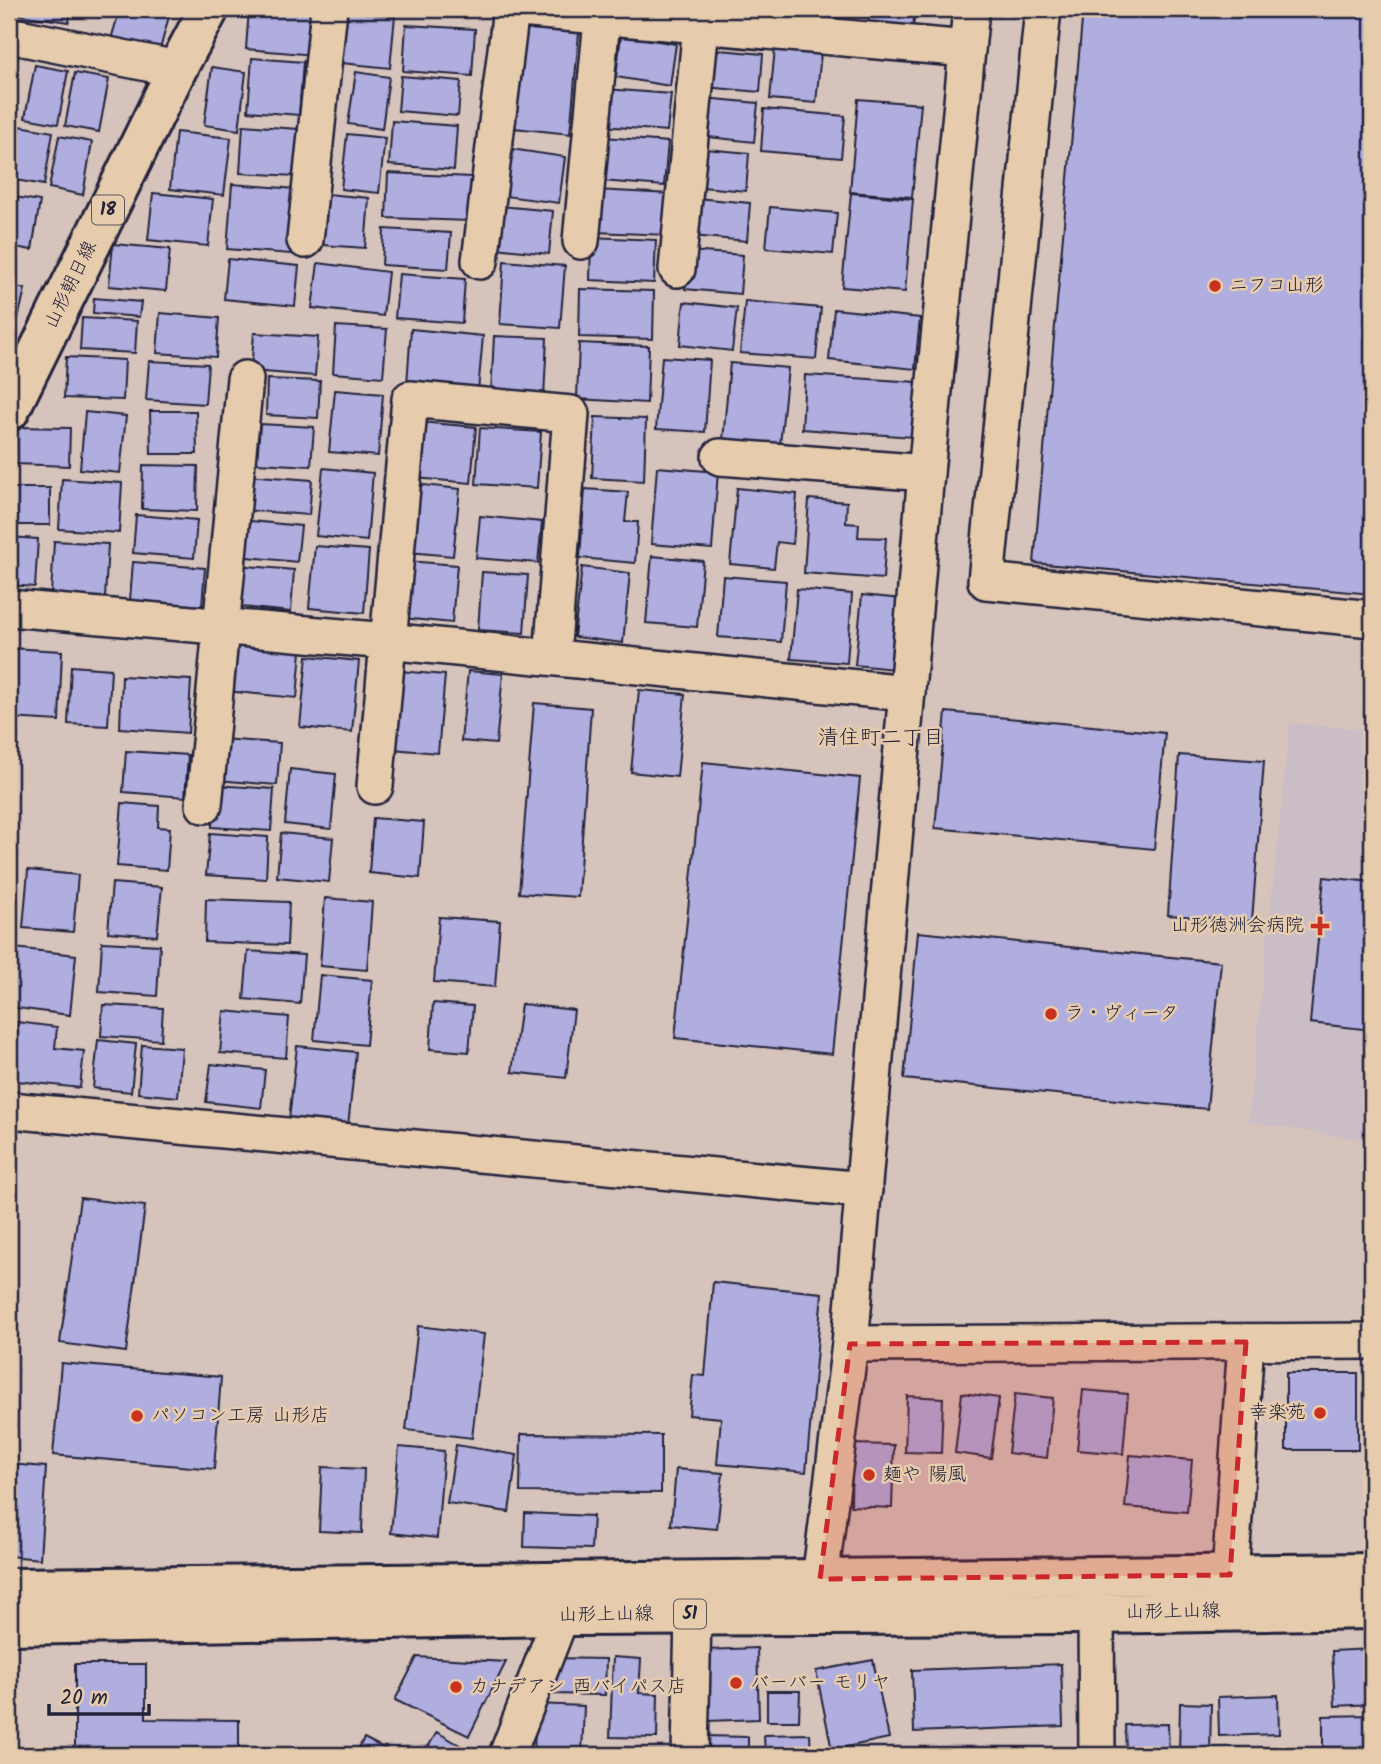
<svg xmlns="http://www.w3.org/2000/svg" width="1381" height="1764" font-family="Kalam,'Klee One',sans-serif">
  <rect width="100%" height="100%" fill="#d6c3bc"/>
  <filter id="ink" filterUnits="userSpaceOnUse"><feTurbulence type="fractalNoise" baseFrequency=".0143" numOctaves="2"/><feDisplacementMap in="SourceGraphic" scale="14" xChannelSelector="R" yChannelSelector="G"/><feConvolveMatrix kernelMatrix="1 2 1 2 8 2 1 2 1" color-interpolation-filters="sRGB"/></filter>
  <g filter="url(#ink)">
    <polygon fill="#cabdc6" points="1290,723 1372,730 1372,1141 1248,1122"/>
    <g fill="#afaedf" stroke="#22223b" stroke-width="2">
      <polygon points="13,9 71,9 69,22 12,14"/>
      <polygon points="120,9 171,9 159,53 111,39"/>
      <polygon points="249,9 318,10 314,55 246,49"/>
      <polygon points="790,9 835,9 833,22 789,16"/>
      <polygon points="869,9 915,9 913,28 868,23"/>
      <polygon points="1083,9 1372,9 1372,594 1034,563"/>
      <polygon points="337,10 395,16 390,68 332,62"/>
      <polygon points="406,25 475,29 472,76 403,71"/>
      <polygon points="523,28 579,33 570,134 514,128"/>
      <polygon points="621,35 676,44 670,86 616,77"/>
      <polygon points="775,48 821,53 816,103 770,99"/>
      <polygon points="709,49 763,54 760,92 705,87"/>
      <polygon points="252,58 303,62 299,115 248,111"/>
      <polygon points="35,65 68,71 58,124 25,118"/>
      <polygon points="212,67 246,72 239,130 204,125"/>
      <polygon points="356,72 389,77 382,129 348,124"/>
      <polygon points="75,73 109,79 99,132 65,126"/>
      <polygon points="401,76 461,81 458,116 398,111"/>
      <polygon points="606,89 671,94 667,131 603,126"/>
      <polygon points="703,98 758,103 754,142 700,136"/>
      <polygon points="858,99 921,104 912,197 850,192"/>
      <polygon points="764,109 845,116 841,158 761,151"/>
      <polygon points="392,121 457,126 454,170 389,165"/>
      <polygon points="243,125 298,129 295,176 240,173"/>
      <polygon points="20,126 53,132 44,185 10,179"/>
      <polygon points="176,132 231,138 224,195 170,189"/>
      <polygon points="347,134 385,138 379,193 341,189"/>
      <polygon points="59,136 92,142 83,195 49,188"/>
      <polygon points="604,137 668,142 664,186 601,181"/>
      <polygon points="694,148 749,153 746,191 691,186"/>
      <polygon points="511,149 565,157 559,203 505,196"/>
      <polygon points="388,173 471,177 469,221 386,218"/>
      <polygon points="232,184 296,189 291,254 227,249"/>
      <polygon points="596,190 671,194 669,235 594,232"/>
      <polygon points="153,193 213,199 208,246 148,240"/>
      <polygon points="851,193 913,199 905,292 842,287"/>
      <polygon points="327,194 369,198 365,248 323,245"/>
      <polygon points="9,196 40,201 32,250 9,246"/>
      <polygon points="696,198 750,203 747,241 692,236"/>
      <polygon points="500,206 553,211 549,254 496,248"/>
      <polygon points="770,207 837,213 833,254 766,248"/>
      <polygon points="384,229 451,233 448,269 382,265"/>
      <polygon points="591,237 656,240 654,283 590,280"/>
      <polygon points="113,244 170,249 166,291 109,286"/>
      <polygon points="689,251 743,255 740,294 685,289"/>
      <polygon points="228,259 299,266 295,306 224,299"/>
      <polygon points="504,261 565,266 560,328 500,324"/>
      <polygon points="318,263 388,272 383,316 312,308"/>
      <polygon points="399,274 465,279 462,323 395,318"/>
      <polygon points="9,285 25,289 17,323 9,321"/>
      <polygon points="580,289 654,291 653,339 579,337"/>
      <polygon points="94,298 141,302 139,317 93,313"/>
      <polygon points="745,301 821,308 816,359 740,353"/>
      <polygon points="684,302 737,308 732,351 680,345"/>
      <polygon points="834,309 920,318 915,369 829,360"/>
      <polygon points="160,313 219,318 216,357 157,353"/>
      <polygon points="82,318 137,321 135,353 80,350"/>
      <polygon points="336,326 387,329 383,377 333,373"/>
      <polygon points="411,329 483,336 478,391 407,384"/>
      <polygon points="254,333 318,337 315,376 251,371"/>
      <polygon points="494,336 547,338 544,397 491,394"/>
      <polygon points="579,343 649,346 647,403 577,399"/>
      <polygon points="66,357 125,360 123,400 64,398"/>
      <polygon points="662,357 710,360 705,432 656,429"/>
      <polygon points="149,361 208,364 205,404 146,400"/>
      <polygon points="730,363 788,368 780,445 723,440"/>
      <polygon points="805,375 917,382 913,437 802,429"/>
      <polygon points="267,379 320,381 318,418 266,415"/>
      <polygon points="335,390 383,394 378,456 329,452"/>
      <polygon points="150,411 196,411 197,454 151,454"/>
      <polygon points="85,412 126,416 120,473 80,469"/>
      <polygon points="595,417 646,419 644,481 592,478"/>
      <polygon points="419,422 476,427 471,483 415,478"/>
      <polygon points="260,424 314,427 311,466 257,463"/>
      <polygon points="16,427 70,428 69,466 15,464"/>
      <polygon points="480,428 541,432 537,488 476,484"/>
      <polygon points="143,465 198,466 197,511 142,509"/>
      <polygon points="657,467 718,472 712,549 651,544"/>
      <polygon points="323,468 373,473 367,541 316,536"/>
      <polygon points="246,475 312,480 309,515 243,510"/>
      <polygon points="62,479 122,483 119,533 59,529"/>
      <polygon points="414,484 460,489 453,556 408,552"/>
      <rect x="9" y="488" width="41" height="37"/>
      <polygon points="737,488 797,494 793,544 777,542 774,568 730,564"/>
      <polygon points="585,489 628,492 625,522 638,522 635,563 580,558"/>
      <polygon points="809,499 847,502 846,523 859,524 858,537 886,538 883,579 804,573"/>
      <polygon points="136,515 197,520 194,558 133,553"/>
      <polygon points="480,516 542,522 538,563 476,558"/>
      <polygon points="241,520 301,526 297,562 238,556"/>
      <polygon points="9,537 38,539 35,587 9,585"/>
      <polygon points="54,541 108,544 105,598 51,595"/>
      <polygon points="315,546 369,550 364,613 309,608"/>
      <polygon points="652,556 703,561 697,627 646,623"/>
      <polygon points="407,561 457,565 452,623 402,618"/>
      <polygon points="133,562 205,568 202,606 130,600"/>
      <polygon points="236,565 294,570 291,612 232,606"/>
      <polygon points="582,567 630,573 623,643 574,637"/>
      <polygon points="482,572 528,575 524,633 478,630"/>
      <polygon points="723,576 786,581 781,642 718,637"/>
      <polygon points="797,589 852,594 847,663 791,659"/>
      <polygon points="862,595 902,599 894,669 855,665"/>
      <polygon points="230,644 301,651 297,698 226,691"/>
      <polygon points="9,648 62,651 59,721 9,718"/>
      <polygon points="307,656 359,661 352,732 300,727"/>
      <polygon points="71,666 111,669 108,726 68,724"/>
      <polygon points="399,671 445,675 438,753 392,749"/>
      <polygon points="468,671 503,674 496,744 461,741"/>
      <polygon points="122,676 191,680 188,733 120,728"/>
      <polygon points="639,690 685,694 677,777 631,772"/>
      <polygon points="534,703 591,708 578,897 519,893"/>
      <polygon points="946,712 1165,733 1154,849 935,828"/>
      <polygon points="220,739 280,743 277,785 217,780"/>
      <polygon points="126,751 188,755 185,797 123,792"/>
      <polygon points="1179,755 1264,761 1252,921 1168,915"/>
      <polygon points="703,762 860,778 832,1054 675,1038"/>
      <polygon points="290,769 336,774 331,829 285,824"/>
      <polygon points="215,785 274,789 271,831 212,827"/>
      <polygon points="122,803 159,806 158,827 170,828 167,870 117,866"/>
      <polygon points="373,818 424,822 420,878 369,873"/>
      <polygon points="210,833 268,837 266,879 206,875"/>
      <polygon points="281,833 333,838 329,882 277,877"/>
      <polygon points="28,870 78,875 73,932 23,928"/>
      <polygon points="1324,877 1372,882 1372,1030 1310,1023"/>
      <polygon points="112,883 162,887 157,936 108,932"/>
      <polygon points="325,898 372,902 367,970 320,966"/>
      <polygon points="206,899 289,902 287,945 205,942"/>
      <polygon points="439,917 500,921 495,987 434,982"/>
      <polygon points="918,932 1221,962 1207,1109 904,1079"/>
      <polygon points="102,942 160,945 157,996 99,992"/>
      <polygon points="14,948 76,955 70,1015 9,1007"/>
      <polygon points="248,951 304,955 300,1004 244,999"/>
      <polygon points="320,975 372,980 366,1045 314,1040"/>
      <polygon points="433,1003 473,1006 469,1052 430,1049"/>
      <polygon points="521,1004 574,1010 566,1078 512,1072"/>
      <polygon points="103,1005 163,1008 161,1040 101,1036"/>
      <polygon points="224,1011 289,1017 286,1058 220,1053"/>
      <polygon points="17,1022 57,1027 55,1048 84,1051 80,1088 9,1080 9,1041 16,1042"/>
      <polygon points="98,1040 136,1044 131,1092 93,1088"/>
      <polygon points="142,1045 182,1048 178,1097 138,1093"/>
      <polygon points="297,1046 356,1052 348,1126 289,1120"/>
      <polygon points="211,1064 265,1070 261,1108 206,1102"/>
      <polygon points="80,1198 145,1206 126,1352 60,1343"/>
      <polygon points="713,1282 822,1293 806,1472 717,1464 721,1418 689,1415 693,1375 705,1376"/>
      <polygon points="418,1326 484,1334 472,1438 406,1430"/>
      <polygon points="61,1363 221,1377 214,1469 53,1455"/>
      <polygon points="1367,1367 1372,1367 1372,1447 1368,1447"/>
      <rect x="1286" y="1373" width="72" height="77"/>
      <polygon points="1083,1390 1128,1394 1123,1454 1077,1450"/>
      <polygon points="962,1393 999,1398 991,1458 955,1453"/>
      <polygon points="1015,1394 1053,1398 1047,1458 1008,1453"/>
      <polygon points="907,1396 943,1398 941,1453 905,1452"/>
      <polygon points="521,1434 661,1435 661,1493 520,1492"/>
      <polygon points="852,1444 894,1445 892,1508 851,1506"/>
      <polygon points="456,1445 517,1455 509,1512 447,1503"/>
      <polygon points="399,1447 444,1451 437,1538 391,1533"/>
      <polygon points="1130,1455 1192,1460 1187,1512 1125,1507"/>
      <polygon points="9,1464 46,1467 40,1559 9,1556"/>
      <polygon points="322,1467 364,1469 362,1533 319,1531"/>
      <polygon points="676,1469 723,1473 717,1529 671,1525"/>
      <polygon points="525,1513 593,1516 591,1549 524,1547"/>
      <polygon points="757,1648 759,1719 708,1721 705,1650"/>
      <polygon points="1372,1649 1372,1704 1335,1706 1332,1651"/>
      <polygon points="417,1657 506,1662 469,1736 395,1700"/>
      <polygon points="613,1657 641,1659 639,1693 658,1694 657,1738 610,1737"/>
      <polygon points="549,1658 606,1659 605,1695 549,1694"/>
      <polygon points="873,1660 889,1738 832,1750 816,1671"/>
      <polygon points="75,1664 146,1664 146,1719 239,1720 239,1755 75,1755"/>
      <polygon points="1061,1664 1063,1726 914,1732 912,1670"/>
      <polygon points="767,1691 800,1691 799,1721 767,1721"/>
      <polygon points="1278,1695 1279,1734 1219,1736 1218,1697"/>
      <polygon points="1180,1703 1211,1704 1210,1755 1179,1755"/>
      <polygon points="536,1704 584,1706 582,1755 534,1753"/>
      <polygon points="1372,1715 1372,1747 1323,1747 1323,1716"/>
      <polygon points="1168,1724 1169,1755 1126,1755 1125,1725"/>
      <polygon points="437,1732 477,1755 423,1755"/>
      <polygon points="810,1734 811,1755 765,1755 764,1735"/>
      <polygon points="705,1736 748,1737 748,1755 705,1755"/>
      <polygon points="364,1738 397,1755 355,1755"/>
      <polygon points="610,1750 670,1751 670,1755 610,1755"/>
      <polygon points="1372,1754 1372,1755 1309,1755"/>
    </g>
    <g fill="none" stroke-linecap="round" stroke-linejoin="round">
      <defs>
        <g id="minor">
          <polyline points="520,9 967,49"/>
          <polyline points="1043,9 986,581 1372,619"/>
          <polyline points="9,35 177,69"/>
          <polyline points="305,240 329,9"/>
          <polyline points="581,241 603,9"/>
          <polyline points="480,261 511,9"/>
          <polyline points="677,269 701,26"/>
          <polyline points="720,457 926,473"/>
          <polyline points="9,608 387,641 907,693"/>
          <polyline points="375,786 410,399 571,414 552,657"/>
          <polyline points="204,805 245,379"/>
          <polyline points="9,1110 864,1190"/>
          <polyline points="850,1344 1372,1341"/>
          <polyline points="1230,1575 1246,1342"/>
          <polyline points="820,1579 850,1344 926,473 971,9"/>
          <polyline points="1096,1614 1097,1755"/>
          <polyline points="507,1755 561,1616"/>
          <polyline points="690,1755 693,1614"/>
        </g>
        <g id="major">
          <polyline points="9,411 177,69 209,9"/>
          <polyline points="9,1588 1372,1573"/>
          <polyline points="9,1625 561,1616 1096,1614 1372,1609"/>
        </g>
      </defs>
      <use href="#minor" stroke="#22223b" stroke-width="40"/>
      <use href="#major" stroke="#22223b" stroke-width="44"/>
      <use href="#minor" stroke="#e6ccad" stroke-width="35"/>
      <use href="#major" stroke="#e6ccad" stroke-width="38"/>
    </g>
  </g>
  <path fill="#cd2829" fill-opacity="0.2" stroke="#cd2829" stroke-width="5" stroke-dasharray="14 9" stroke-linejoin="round" d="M1246,1342L1230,1575L820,1579L850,1344Z"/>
  <g fill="#c8321e" stroke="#e6ccad" stroke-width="2.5">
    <circle cx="1215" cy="286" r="7"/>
    <path d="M1316.5 915.5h7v7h7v7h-7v7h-7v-7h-7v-7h7z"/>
    <circle cx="1051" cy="1014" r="7"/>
    <circle cx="1320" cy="1413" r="7"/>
    <circle cx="137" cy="1416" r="7"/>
    <circle cx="869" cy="1475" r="7"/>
    <circle cx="736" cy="1683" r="7"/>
    <circle cx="456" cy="1687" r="7"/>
  </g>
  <g text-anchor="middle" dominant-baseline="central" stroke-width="5" stroke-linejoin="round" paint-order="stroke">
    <g fill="#e6ccad" stroke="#5d555d" stroke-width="2">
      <rect x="92" y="195.5" width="32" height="29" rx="5"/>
      <rect x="674" y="1599.5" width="32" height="29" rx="5"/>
    </g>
    <g font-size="18" font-weight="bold" fill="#22223b">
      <text x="108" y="210">18</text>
      <text x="690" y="1614">51</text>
    </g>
    <g font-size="19" fill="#22223b" stroke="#e6ccad">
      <text transform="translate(71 285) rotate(-64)">山形朝日線</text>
      <text transform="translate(1173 1612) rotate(-1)">山形上山線</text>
      <text transform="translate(606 1615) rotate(-1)">山形上山線</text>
    </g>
    <g font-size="19" fill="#22223b" stroke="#e6ccad" text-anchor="start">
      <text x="1229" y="286">ニフコ山形</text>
      <text x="1304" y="926" text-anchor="end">山形徳洲会病院</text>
      <text x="1065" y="1014">ラ・ヴィータ</text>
      <text x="1306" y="1413" text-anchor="end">幸楽苑</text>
      <text x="151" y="1416">パソコン工房 山形店</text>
      <text x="883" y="1475">麺や 陽風</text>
      <text x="750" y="1683">バーバー モリヤ</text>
      <text x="470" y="1687">カナデアン 西バイパス店</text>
    </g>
    <g font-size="21" fill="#22223b" stroke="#e6ccad">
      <text x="881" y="738">清住町二丁目</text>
    </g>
  </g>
  <rect width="1381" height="1764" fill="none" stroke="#e6ccad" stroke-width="35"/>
  <rect x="18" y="18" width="1346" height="1729" fill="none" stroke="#22223b" stroke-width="2.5" filter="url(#ink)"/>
  <path d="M49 1704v10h100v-10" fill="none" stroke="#22223b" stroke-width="3.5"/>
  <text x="60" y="1704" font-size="21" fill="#22223b" stroke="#e6ccad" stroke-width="5" paint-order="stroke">20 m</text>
</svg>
